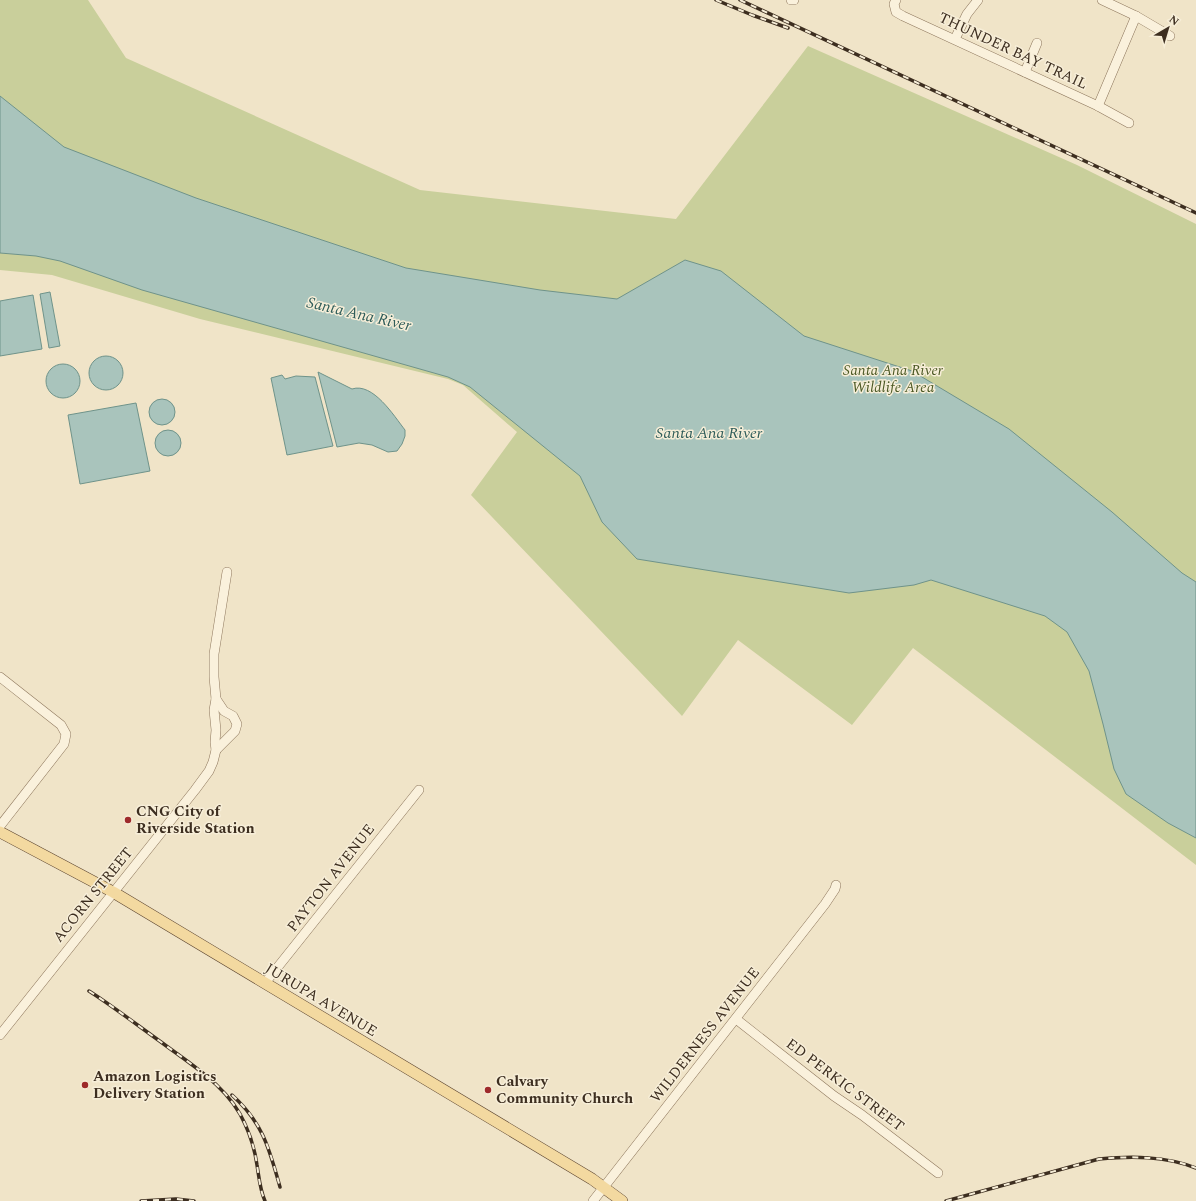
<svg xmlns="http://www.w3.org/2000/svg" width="1196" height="1201" font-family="Spectral,serif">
  <rect width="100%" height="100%" fill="#f0e4c8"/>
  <polygon fill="#c9cf9b" points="0,0 88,0 126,58 420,190 676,219 808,46 1077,165 1196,224 1196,865 913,648 852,725 738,640 682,716 471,495 517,432 463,385 448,379 200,319 52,275 0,270"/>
  <g fill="#a9c4bc" stroke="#6f938a">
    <polygon points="0,96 64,147 196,198 406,268 540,290 617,299 685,260 721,271 804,336 912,371 1009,429 1112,512 1182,573 1196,582 1196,838 1168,823 1126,794 1114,769 1103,724 1089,671 1067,632 1045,616 931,580 914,585 849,593 637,559 602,522 580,476 470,387 448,377 142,290 60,261 36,256 0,253"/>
    <polygon points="50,292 60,346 49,348 40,294"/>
    <polygon points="33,295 42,349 0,356 0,301"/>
    <circle cx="106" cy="373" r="17"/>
    <circle cx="63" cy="381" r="17"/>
    <path d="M318,372L352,389C373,382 394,416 405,430V436L402,444L397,451L388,452L372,445L359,443L337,447Z"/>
    <polygon points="282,375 285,379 296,376 315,377 333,446 287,455 271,378"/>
    <circle cx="162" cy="412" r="13"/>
    <polygon points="136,403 150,471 80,484 68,415"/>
    <circle cx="168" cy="443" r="13"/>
  </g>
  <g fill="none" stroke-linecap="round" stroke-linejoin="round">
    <defs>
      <g id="minor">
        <polyline points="791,0 794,0"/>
        <polyline points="896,0 894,4 896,12 903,16 1098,106 1129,123"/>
        <polyline points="1102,0 1136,16 1170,36"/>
        <polyline points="955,39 967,14 978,0"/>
        <polyline points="1025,72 1037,43"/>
        <polyline points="1098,106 1136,16"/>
        <polyline points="0,677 61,725 66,734 64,744 0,826"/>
        <polyline points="216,699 224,711 233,716 237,724 235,731 216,750"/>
        <polyline points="265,983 419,790"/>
        <polyline points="736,1019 834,1096 862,1115 938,1173"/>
        <polyline points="0,1035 195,790 209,771 213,762 216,750 215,742 216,730 214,710 216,699 214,677 214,654 227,572"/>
        <polyline points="593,1201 825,904 835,889 836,885"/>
      </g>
      <polyline id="major" points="0,832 113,892 592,1179 622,1201"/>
    </defs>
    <use href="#minor" stroke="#8d765c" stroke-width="10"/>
    <use href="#major" stroke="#5b4430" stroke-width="12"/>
    <use href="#minor" stroke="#faf1dc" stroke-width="9"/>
    <use href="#major" stroke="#f3d9a0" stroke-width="11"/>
    <defs>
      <g id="rail">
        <polyline points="716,0 752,15 788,28"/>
        <polyline points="740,0 1196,213"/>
        <path d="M89,991C114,1007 137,1025 161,1042C193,1066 229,1087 245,1124C251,1137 255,1151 257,1165C259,1177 260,1190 265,1201"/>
        <path d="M232,1095C263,1123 269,1148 280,1187"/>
        <polyline points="141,1201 176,1199 194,1201"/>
        <path d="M946,1201L1099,1159C1132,1156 1165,1156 1196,1168"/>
      </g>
    </defs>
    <use href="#rail" stroke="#3d2e20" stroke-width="3.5"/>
    <use href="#rail" stroke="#f7eed8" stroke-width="2" stroke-dasharray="6" stroke-linecap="butt"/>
  </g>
  <g fill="#9e2a2b" stroke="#f7eed8" stroke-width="1.5">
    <circle cx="128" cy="820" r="4"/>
    <circle cx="85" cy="1085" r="4"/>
    <circle cx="488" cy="1090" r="4"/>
  </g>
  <g text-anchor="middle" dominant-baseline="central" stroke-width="3" stroke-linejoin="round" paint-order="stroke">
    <g font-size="15" fill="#3d2e20" stroke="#f7eed8">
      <text transform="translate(1013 51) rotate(25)">THUNDER BAY TRAIL</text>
      <text transform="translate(331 878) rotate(-52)">PAYTON AVENUE</text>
      <text transform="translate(93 895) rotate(-51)">ACORN STREET</text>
      <text transform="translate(321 1000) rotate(31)">JURUPA AVENUE</text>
      <text transform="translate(705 1035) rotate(-52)">WILDERNESS AVENUE</text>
      <text transform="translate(845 1085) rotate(37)">ED PERKIC STREET</text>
    </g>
    <g font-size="15" font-style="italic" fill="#4d5a26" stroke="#f7eed8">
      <text x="893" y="370">Santa Ana River<tspan x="893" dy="17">Wildlife Area</tspan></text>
    </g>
    <g font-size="15" font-weight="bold" fill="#3d2e20" stroke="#f7eed8" text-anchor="start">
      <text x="136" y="811">CNG City of<tspan x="136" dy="17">Riverside Station</tspan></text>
      <text x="93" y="1076">Amazon Logistics<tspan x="93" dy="17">Delivery Station</tspan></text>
      <text x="496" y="1081">Calvary<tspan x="496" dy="17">Community Church</tspan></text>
    </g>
    <g font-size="16" font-style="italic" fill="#2f5d5a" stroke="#f7eed8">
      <text transform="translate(359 314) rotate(13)">Santa Ana River</text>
      <text x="709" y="433">Santa Ana River</text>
    </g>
  </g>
  <g transform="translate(1168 28) rotate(38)" stroke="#f7eed8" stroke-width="3" paint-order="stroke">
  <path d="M0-3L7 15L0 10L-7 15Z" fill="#3d2e20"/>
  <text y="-6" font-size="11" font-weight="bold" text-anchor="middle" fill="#3d2e20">N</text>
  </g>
</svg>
